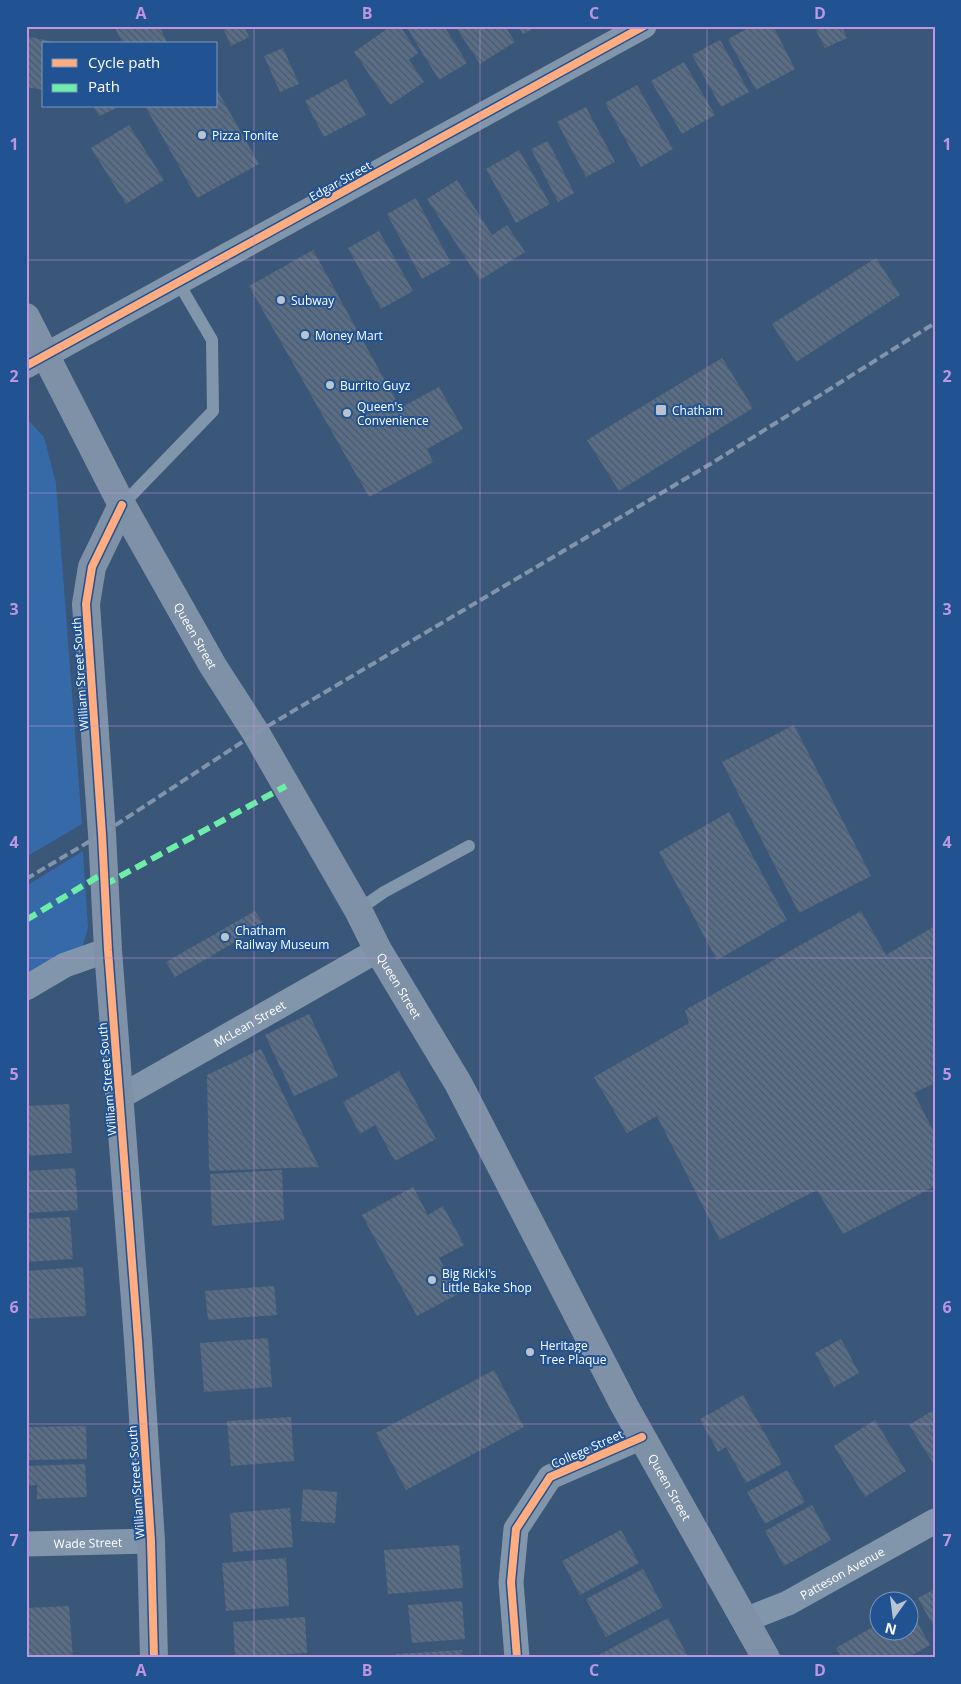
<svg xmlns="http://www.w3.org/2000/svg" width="961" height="1684" font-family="'Open Sans',sans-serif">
  <defs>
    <pattern id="building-back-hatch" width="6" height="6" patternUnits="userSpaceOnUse" patternTransform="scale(1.25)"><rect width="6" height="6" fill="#586e88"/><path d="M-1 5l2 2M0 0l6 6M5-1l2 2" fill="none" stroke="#505861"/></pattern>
  </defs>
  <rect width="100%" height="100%" fill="#3a5678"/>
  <g fill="#3669a7">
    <polygon points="26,418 44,437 56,483 82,824 26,857"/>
    <polygon points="83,851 88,928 81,951 26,991 26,886"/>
  </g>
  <g fill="url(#building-back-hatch)">
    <polygon points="114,26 159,26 168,44 123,44"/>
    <polygon points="222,26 244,26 249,37 231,46"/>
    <polygon points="391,26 400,26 418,53 409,60 424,82 390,105 354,52"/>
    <polygon points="406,26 444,26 467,63 439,80"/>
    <polygon points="455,26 505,26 515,42 480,64"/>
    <polygon points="518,26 537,26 523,34"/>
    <polygon points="752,26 773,26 795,69 756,90 728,39"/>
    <polygon points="814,26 848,26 843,29 847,38 825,48"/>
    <polygon points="26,36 58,43 44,44 44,90 26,87"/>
    <polygon points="720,40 749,92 721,107 692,55"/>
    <polygon points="283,48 299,84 280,92 264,56"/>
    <polygon points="684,62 715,115 682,134 651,81"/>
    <polygon points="346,79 366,115 324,137 305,101"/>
    <polygon points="637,85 673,149 641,167 605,103"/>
    <polygon points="216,88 259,164 197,198 145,106 216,106"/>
    <polygon points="93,106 121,106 99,116"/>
    <polygon points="586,107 615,162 586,177 557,122"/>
    <polygon points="129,125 164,180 126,204 91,148"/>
    <polygon points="548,141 574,193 558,202 531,149"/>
    <polygon points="519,150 550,204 516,223 486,169"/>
    <polygon points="457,180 492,235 507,225 525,252 480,280 427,199"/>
    <polygon points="416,198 451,263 422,279 387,214"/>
    <polygon points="379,231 413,291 381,309 348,248"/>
    <polygon points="313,250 400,408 439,387 463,429 427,449 433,462 369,497 249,286"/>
    <polygon points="876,258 900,295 796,362 772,324"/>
    <polygon points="722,358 753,408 619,491 587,440"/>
    <polygon points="794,725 871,876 799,913 722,762"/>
    <polygon points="729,812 787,920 717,960 659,852"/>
    <polygon points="255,911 264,925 175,977 166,962"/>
    <polygon points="861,911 886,955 935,926 935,1083 914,1093 935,1134 935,1186 843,1234 817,1190 720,1240 657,1116 627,1133 594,1077 689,1023 685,1010"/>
    <polygon points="309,1014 338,1076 294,1096 265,1035"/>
    <polygon points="261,1049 319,1167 209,1171 207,1075"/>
    <polygon points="399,1071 436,1139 395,1161 375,1125 360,1134 343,1102"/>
    <polygon points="69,1104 72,1153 26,1156 26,1106"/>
    <polygon points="75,1168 78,1210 26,1213 26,1171"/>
    <polygon points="282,1170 284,1220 212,1226 210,1174"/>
    <polygon points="413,1187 428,1215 443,1206 464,1245 439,1258 458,1294 417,1316 362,1215"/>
    <polygon points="70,1217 73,1259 26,1262 26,1219"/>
    <polygon points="83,1267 86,1316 26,1319 26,1271"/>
    <polygon points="274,1286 277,1315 208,1320 205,1291"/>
    <polygon points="268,1338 272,1387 204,1392 200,1343"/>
    <polygon points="841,1339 859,1373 834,1387 815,1353"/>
    <polygon points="494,1370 524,1427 406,1490 376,1433"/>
    <polygon points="743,1395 782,1464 746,1483 726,1447 718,1452 700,1419"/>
    <polygon points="935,1409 935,1466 909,1425"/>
    <polygon points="291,1417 294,1461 231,1466 227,1421"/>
    <polygon points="875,1420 906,1471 865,1497 834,1446"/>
    <polygon points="86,1426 87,1459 26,1460 26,1427"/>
    <polygon points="85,1464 87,1497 37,1499 37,1485 26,1486 26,1466"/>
    <polygon points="787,1470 805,1502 765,1524 747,1492"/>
    <polygon points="303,1489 337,1492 335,1523 301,1521"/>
    <polygon points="812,1505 831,1540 784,1566 765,1531"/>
    <polygon points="290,1508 293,1547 233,1552 230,1513"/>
    <polygon points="621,1530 639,1563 580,1595 562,1561"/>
    <polygon points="459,1545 463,1588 388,1594 384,1550"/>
    <polygon points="286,1558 289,1606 226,1611 222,1563"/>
    <polygon points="643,1569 663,1607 606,1637 586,1599"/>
    <polygon points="935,1589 935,1629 918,1598"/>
    <polygon points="462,1601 465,1639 412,1643 408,1605"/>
    <polygon points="69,1606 73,1658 26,1658 26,1608"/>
    <polygon points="908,1606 930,1645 907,1658 842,1658 836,1648 878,1624 878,1632 908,1632"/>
    <polygon points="305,1617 307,1653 235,1658 233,1622"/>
    <polygon points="668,1618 687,1655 682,1658 593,1658"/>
    <polygon points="462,1650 463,1658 396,1658 396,1654"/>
  </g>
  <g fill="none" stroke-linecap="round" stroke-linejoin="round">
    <g stroke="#8296ab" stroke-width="12">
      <polyline points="122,505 213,411 212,340 178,282"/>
      <polyline points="358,910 384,892 469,846"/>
    </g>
    <g stroke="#8296ab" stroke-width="25">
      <polyline points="26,366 644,26"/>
      <polyline points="26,988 65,965 108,950"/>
      <path id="s1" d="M120,1097L378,950"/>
      <path id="s2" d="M26,1544L151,1541"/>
      <path id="s3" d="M745,1620L788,1603L935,1521"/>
      <polyline points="517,1658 511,1582 516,1529 550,1477 642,1437"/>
    </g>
    <g stroke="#7e91a7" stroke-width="28">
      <path id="s4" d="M26,317L122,505L213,666L256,733L358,910L378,950L458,1083L624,1405L766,1658"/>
      <polyline points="122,505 92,567 86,604 102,834 108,950 138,1340 151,1541 154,1658"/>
    </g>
    <polyline stroke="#8194ab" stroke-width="4" stroke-dasharray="9 4" stroke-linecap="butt" points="26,879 102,834 256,733 712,463 935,323"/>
    <g stroke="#6deda7" stroke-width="6" stroke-dasharray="12 6" stroke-linecap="butt">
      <polyline points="104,885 286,786"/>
      <polyline points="26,920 104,873"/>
    </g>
    <defs>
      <g id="cycleway">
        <polyline points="26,366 644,26"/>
        <polyline points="122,505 92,567 86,604 102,834 108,950 138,1340 151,1541 154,1658"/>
        <polyline points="517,1658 511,1582 516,1529 550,1477 642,1437"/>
      </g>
    </defs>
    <use href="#cycleway" stroke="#215291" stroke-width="11"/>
    <use href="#cycleway" stroke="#ffac80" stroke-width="8"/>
  </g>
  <path fill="none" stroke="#bd96df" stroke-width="1" stroke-opacity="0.55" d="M254,26V1658M480,26V1658M707,26V1658M26,260H935M26,493H935M26,726H935M26,958H935M26,1191H935M26,1424H935"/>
  <g fill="#bac4d0" stroke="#215291" stroke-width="2">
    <circle cx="202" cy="135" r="5"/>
    <circle cx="281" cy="300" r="5"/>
    <circle cx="305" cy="335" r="5"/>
    <circle cx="330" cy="385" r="5"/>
    <rect x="655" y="404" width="12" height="12" rx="2.5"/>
    <circle cx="347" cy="413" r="5"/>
    <circle cx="225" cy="937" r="5"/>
    <circle cx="432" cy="1280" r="5"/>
    <circle cx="530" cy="1352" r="5"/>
  </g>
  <g text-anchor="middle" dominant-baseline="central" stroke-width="4" stroke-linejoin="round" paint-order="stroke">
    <g font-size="12" fill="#fff" stroke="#215291" text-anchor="start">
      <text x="212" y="135">Pizza Tonite</text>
      <text x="291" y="300">Subway</text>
      <text x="315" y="335">Money Mart</text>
      <text x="340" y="385">Burrito Guyz</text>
      <text x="357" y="406">Queen's<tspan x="357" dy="14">Convenience</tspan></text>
      <text x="672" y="410">Chatham</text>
      <text x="235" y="930">Chatham<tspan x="235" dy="14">Railway Museum</tspan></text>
      <text x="442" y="1273">Big Ricki's<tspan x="442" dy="14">Little Bake Shop</tspan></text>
      <text x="540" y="1345">Heritage<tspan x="540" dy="14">Tree Plaque</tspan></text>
    </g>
    <g font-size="12" fill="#fff" stroke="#215291">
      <text transform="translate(340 181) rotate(-29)">Edgar Street</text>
      <text stroke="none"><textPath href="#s4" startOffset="361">Queen Street</textPath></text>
      <text transform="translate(80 674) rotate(-94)">William Street South</text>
      <text stroke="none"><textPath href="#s4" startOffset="766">Queen Street</textPath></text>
      <text stroke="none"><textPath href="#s1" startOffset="149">McLean Street</textPath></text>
      <text transform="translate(107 1079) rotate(-95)">William Street South</text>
      <text transform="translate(587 1449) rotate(-24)">College Street</text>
      <text transform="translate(136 1482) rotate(-94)">William Street South</text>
      <text stroke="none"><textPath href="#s4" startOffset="1336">Queen Street</textPath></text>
      <text stroke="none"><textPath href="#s2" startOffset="62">Wade Street</textPath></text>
      <text stroke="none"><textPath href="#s3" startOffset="108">Patteson Avenue</textPath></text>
    </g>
  </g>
  <rect width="961" height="1684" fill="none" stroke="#215291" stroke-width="55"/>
  <rect x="42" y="42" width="175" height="65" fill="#215291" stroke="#7a97bd"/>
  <rect x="52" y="59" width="25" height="8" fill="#ffac80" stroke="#7a97bd"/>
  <text x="88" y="68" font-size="15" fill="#ffffff">Cycle path</text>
  <rect x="52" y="84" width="25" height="8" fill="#6deda7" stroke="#7a97bd"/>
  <text x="88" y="92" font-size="15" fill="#ffffff">Path</text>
  <g transform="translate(894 1616) rotate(194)"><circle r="24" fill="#215291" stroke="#7a97bd"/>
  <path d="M0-4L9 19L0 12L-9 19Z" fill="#bac4d0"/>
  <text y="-8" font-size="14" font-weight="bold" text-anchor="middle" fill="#ffffff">N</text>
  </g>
  <rect x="28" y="28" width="906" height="1628" fill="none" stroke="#bd96df" stroke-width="2"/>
  <g font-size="16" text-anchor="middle" font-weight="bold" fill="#bd96df">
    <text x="141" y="19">A</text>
    <text x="367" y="19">B</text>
    <text x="594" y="19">C</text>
    <text x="820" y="19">D</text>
    <text x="14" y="150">1</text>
    <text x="947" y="150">1</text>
    <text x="14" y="382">2</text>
    <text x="947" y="382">2</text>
    <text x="14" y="615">3</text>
    <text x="947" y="615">3</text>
    <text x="14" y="848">4</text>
    <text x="947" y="848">4</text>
    <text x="14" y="1080">5</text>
    <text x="947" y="1080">5</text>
    <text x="14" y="1313">6</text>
    <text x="947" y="1313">6</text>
    <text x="14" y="1546">7</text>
    <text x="947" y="1546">7</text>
    <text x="141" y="1676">A</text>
    <text x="367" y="1676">B</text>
    <text x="594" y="1676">C</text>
    <text x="820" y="1676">D</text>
  </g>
</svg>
